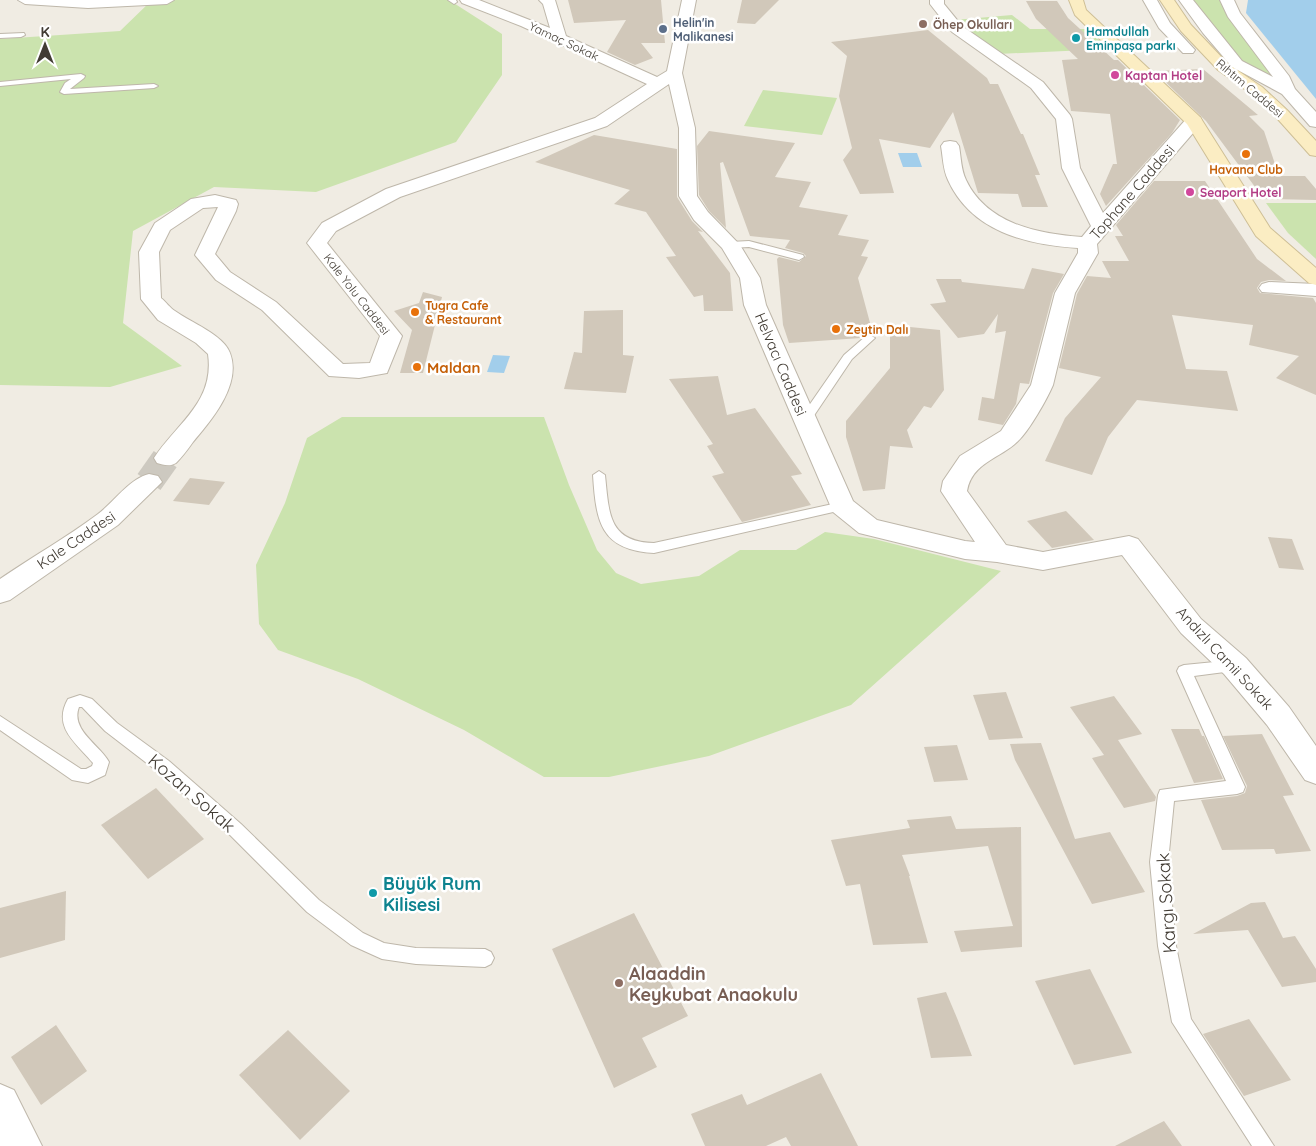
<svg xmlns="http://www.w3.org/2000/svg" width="1316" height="1146" font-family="Quicksand,sans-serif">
  <rect width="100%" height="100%" fill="#f0ece3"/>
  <g fill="#cbe3ae">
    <polygon points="176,0 449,0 502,34 502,75 456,142 316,192 214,187 133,231 123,323 182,366 110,387 0,385 0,39 120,31 150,2"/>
    <polygon points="1188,0 1225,0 1285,89 1239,64"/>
    <polygon points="1012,15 1030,29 1087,29 1109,49 998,54 954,20"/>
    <polygon points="763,90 837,98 822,135 744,126"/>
    <polygon points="1266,203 1316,203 1316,259 1288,233"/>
    <polygon points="342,417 544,417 569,485 597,550 616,573 641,584 699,576 740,550 796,550 825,532 874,539 1001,571 851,705 709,756 609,777 544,777 464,730 358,679 278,650 259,624 256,565 285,503 307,438"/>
  </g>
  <g fill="#a2ceeb">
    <polygon points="1248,0 1316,0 1316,99 1246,13"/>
    <polygon points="898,153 917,153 922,167 903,167"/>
    <polygon points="493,355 510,356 504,373 487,372"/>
  </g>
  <g fill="#d1c8ba">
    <polygon points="568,0 661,0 665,43 641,43 653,58 635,65 607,52 626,20 574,23"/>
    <polygon points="742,0 779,0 755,24 737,23"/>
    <polygon points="1026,1 1057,1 1068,18 1114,60 1118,60 1180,120 1172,133 1106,206 1100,194 1113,164 1117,164 1110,114 1071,111 1062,60 1078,59 1036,19"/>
    <polygon points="928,30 987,78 990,84 998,84 1021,134 1023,134 1040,175 1035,175 1048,207 1022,207 1018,194 978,193 953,112 930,148 879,139 894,193 860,194 843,160 852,148 839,96 847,56 831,42"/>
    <polygon points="1203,69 1258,115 1249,116 1264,131 1279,176 1305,176 1316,189 1316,200 1264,199 1206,121 1154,71"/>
    <polygon points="709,131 795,143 775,177 811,182 799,207 848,215 838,235 869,240 861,256 868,257 858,278 873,334 866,334 861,338 789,343 783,325 777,259 779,257 799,262 806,256 803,253 785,248 790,240 750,236 723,162 720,163 726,228 709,211 699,195 697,146"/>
    <polygon points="594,135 677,149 677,197 692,221 703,232 698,231 730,273 733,311 704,311 703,295 694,297 666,257 676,256 646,212 614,204 630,190 535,162"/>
    <polygon points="1154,181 1205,181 1257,259 1286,281 1269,280 1261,282 1257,288 1260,293 1313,298 1316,303 1316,395 1276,378 1299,356 1249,345 1253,325 1172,315 1186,369 1227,371 1238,411 1137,400 1108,437 1092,475 1045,461 1065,418 1101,377 1059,368 1077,294 1087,276 1111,278 1102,261 1129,261 1115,236 1123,236 1116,225"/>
    <polygon points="1032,268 1064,274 1053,293 1029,384 1020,383 1016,404 1003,425 978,420 982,397 994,399 1006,331 995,333 998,314 984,334 958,338 930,304 946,302 936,279 961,279 962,282 1024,289"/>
    <polygon points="423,292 442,297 423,373 400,373 412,330 394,311 419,303"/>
    <polygon points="623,310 623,355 634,356 626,393 564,389 574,352 582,353 584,311"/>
    <polygon points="890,325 940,330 944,390 931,408 924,406 907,430 913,448 890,446 885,489 863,491 846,437 846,421 890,368"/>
    <polygon points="718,376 727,415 755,408 802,474 791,476 811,505 742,522 712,476 724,473 707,446 713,444 669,379"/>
    <polygon points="190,478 225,482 209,505 173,501"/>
    <polygon points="1066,511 1094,540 1052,548 1027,521"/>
    <polygon points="1268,537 1292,539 1304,570 1279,568"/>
    <polygon points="1006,692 1023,738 989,740 973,695"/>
    <polygon points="1114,696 1142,734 1118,740 1156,797 1155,801 1124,808 1092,758 1104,755 1070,707"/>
    <polygon points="1171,729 1199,729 1202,736 1204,736 1223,779 1194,783"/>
    <polygon points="1262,734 1294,795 1283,796 1311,851 1276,854 1274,849 1222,850 1201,800 1237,796 1245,793 1247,786 1223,736"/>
    <polygon points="1041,743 1075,839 1110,832 1145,892 1092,904 1015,760 1010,744"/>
    <polygon points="957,745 968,780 934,782 924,747"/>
    <polygon points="156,788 204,839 148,879 101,825"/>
    <polygon points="951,816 956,829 1021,827 1022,947 961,952 954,931 1013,926 988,846 902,855 910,876 909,876 928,943 873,945 860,884 846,886 831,840 910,828 907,820"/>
    <polygon points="66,891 65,940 0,958 0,908"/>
    <polygon points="1265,902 1283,938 1295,936 1316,969 1316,982 1282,987 1248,930 1193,934 1251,903"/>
    <polygon points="634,913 688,1016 642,1038 657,1067 614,1088 552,949"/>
    <polygon points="1090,969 1132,1053 1074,1065 1035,981"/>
    <polygon points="946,992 957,1018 972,1056 931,1058 917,998"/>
    <polygon points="1249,1019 1291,1080 1244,1096 1203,1034"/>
    <polygon points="56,1025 87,1071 41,1105 11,1057"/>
    <polygon points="288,1030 350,1091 300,1140 239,1075"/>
    <polygon points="821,1073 858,1146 791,1146 786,1137 766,1146 705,1146 691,1114 742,1094 747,1105"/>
    <polygon points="1164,1121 1182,1146 1115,1146"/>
  </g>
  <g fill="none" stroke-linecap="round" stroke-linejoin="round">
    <polyline stroke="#cdc9c0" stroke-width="28" stroke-dasharray="28 14" stroke-linecap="butt" points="149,482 166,458"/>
    <defs>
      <g id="lane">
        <polygon points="448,0 456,0 457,2 454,4"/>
        <polygon points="24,33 25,35 21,37 0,38 0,34"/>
        <polygon points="81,74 85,76 84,78 70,89 154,84 158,86 154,88 64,94 60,92 65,83 71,79 0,86 0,82"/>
        <polygon points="749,241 803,255 804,257 799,260 749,247 730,248 725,245 730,242"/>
        <polygon points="870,335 875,338 852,359 809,423 801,423 799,420 844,355 866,336"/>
        <path d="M599,471L605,475C609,513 608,542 654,543L842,502L848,506L842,510L654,553C600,550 596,521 593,475Z"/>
        <polygon points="1235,660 1240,662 1242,666 1240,670 1194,676 1245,787 1243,792 1237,794 1174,801 1168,862 1176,946 1191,1019 1274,1146 1252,1146 1172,1022 1158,946 1150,862 1158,795 1160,790 1226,781 1177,671 1179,667 1184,665"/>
        <path d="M80,695L92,699L117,723L169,761L241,824L319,900L363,933L384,943L416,948L485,949L491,952L494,958L491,964L485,967L416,964L382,959L351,945L307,912L229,834L157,771L105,731L82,707H79C70,730 100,745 109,762L105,775L88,783L72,780L0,730V716L81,769H86L92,766L93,763C76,743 52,727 68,699Z"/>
      </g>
      <g id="street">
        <polygon points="18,0 174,0 167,4 88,8 25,4"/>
        <path d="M460,0H479L550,28L543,4L539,0H555L566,36L657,77L667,71L682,0H696L682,73L695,128L697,196L708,212L740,245L760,278L766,305L853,501L877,520L965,541L975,542L941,491L943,481L960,456L1001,431L1031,385L1055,293L1078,253V248C1026,245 971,231 948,180C943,170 943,157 941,146L944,142L950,141L956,142L959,146C961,157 961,170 966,180C987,224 1038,234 1082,237L1091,226L1062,168L1056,119L1031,88L952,32L930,4V0H944V4L962,26L1043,82L1070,115L1072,119L1080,168L1103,213L1188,117H1200L1202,121L1200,125L1097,244L1098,253L1075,293L1053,385C1047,399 1029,431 1018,441C1000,459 972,462 967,491L1006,545L1043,552L1129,536L1138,539L1201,619L1246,658L1289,707L1316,746V784L1305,780L1267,725L1224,674L1181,633L1122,555L1043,570L997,562L965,559L859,533L833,512L744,305L740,278L722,248L694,220L679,196V128L669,84L607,126L400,197L336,231L327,243L402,336L387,373L359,378L329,376L262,310L216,280L195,255L218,207L203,208L170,230L159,252L161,298C166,302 170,308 175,311C190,322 224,335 230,353C242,384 212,420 193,442C188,449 182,457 176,463C170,467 163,465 157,463L154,458C177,423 215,402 208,354L196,343L158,320L141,299L139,252L155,223L191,199L215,195L236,200L238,204L236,211L215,254L230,272L276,302L343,364L370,363L380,336L307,243L322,223L386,189L595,118L647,84L521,26L462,3Z"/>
        <polygon points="1143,0 1157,0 1170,23 1195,50 1193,53 1183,53 1159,28"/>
        <polygon points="1179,0 1193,0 1242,61 1273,77 1228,17 1220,0 1234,0 1240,13 1289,76 1295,89 1316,112 1316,127 1310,126 1282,94 1232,67 1203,33"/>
        <polygon points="1269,282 1316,284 1316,296 1262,292 1259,288 1262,284"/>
        <path d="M149,474L158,476L162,482L118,525L10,600L0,603V579C32,557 66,538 98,514C114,502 129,479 149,474Z"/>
        <polygon points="0,1084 14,1090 42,1146 0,1146"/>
      </g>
      <g id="secondary">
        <polygon points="1069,0 1083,0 1086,10 1200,117 1270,228 1316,268 1316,285 1309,283 1256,236 1187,124 1075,15"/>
        <polygon points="1160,0 1174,0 1191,25 1228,64 1262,87 1287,110 1316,141 1316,156 1310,155 1275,116 1250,93 1218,70 1181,31"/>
      </g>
    </defs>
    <use href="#lane" stroke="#beb7aa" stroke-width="2"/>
    <use href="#street" stroke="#beb7aa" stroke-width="2"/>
    <use href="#secondary" stroke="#cebf96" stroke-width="2"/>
    <use href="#lane" fill="#fff" fill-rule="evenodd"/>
    <use href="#street" fill="#fff" fill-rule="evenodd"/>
    <use href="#secondary" fill="#fbedc3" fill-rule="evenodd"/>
  </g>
  <g fill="#8d6e63" stroke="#fff" stroke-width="2">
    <circle cx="923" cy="24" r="5"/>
    <circle cx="619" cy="983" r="5"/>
  </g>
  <circle fill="#5c6f8a" stroke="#fff" stroke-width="2" cx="663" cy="29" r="5"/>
  <g fill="#0f9aa8" stroke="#fff" stroke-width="2">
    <circle cx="1076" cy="38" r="5"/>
    <circle cx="373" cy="893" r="5"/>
  </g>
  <g fill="#d1479c" stroke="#fff" stroke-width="2">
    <circle cx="1115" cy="75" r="5"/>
    <circle cx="1190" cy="192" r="5"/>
  </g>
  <g fill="#e8710a" stroke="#fff" stroke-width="2">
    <circle cx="1246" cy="154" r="5"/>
    <circle cx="415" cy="312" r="5"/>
    <circle cx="836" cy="329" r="5"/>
    <circle cx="417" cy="367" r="5"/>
  </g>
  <g text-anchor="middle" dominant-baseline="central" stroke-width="5" stroke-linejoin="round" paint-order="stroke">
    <g font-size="12" font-weight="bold" fill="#4e5e75" stroke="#fff" text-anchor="start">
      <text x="673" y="22">Helin'in<tspan x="673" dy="14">Malikanesi</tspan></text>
    </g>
    <g font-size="12" font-weight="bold" fill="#785e54" stroke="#fff" text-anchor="start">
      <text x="933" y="24">Öhep Okulları</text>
    </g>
    <g font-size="12" font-weight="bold" fill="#0d838f" stroke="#fff" text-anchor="start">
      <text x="1086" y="31">Hamdullah<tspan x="1086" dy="14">Eminpaşa parkı</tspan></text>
    </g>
    <g font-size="12" fill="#423c34" stroke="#fff">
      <text transform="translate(564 41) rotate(25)">Yamaç Sokak</text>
      <text transform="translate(1250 88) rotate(40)">Rıhtım Caddesi</text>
      <text transform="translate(357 294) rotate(52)">Kale Yolu Caddesi</text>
    </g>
    <g font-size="12" font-weight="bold" fill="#b23c85" stroke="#fff" text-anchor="start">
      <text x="1125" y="75">Kaptan Hotel</text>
      <text x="1200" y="192">Seaport Hotel</text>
    </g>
    <g font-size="12" font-weight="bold" fill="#c56008" stroke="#fff" text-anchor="start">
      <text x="1246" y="169" text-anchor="middle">Havana Club</text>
      <text x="425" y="305">Tugra Cafe<tspan x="425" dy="14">&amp; Restaurant</tspan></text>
      <text x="846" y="329">Zeytin Dalı</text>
    </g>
    <g font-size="15" fill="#423c34" stroke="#fff">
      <text transform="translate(1132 192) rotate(-49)">Tophane Caddesi</text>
      <text transform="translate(781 364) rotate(67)">Helvacı Caddesi</text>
      <text transform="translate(76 540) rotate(-34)">Kale Caddesi</text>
      <text transform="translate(1225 658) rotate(47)">Andızlı Camii Sokak</text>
    </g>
    <g font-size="15" font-weight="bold" fill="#c56008" stroke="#fff" text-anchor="start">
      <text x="427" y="367">Maldan</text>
    </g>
    <g font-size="18" fill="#423c34" stroke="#fff">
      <text transform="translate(192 793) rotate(41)">Kozan Sokak</text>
      <text transform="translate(1166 903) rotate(-94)">Kargı Sokak</text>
    </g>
    <g font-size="18" font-weight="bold" fill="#0d838f" stroke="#fff" text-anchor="start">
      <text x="383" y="883">Büyük Rum<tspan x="383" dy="21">Kilisesi</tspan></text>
    </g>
    <g font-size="18" font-weight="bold" fill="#785e54" stroke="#fff" text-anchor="start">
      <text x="629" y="973">Alaaddin<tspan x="629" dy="21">Keykubat Anaokulu</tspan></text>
    </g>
  </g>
  <g transform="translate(45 45)" stroke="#ffffff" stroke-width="4" paint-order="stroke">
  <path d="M0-4L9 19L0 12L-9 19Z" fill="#423c34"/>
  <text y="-8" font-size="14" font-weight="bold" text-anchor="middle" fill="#423c34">K</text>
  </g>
</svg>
